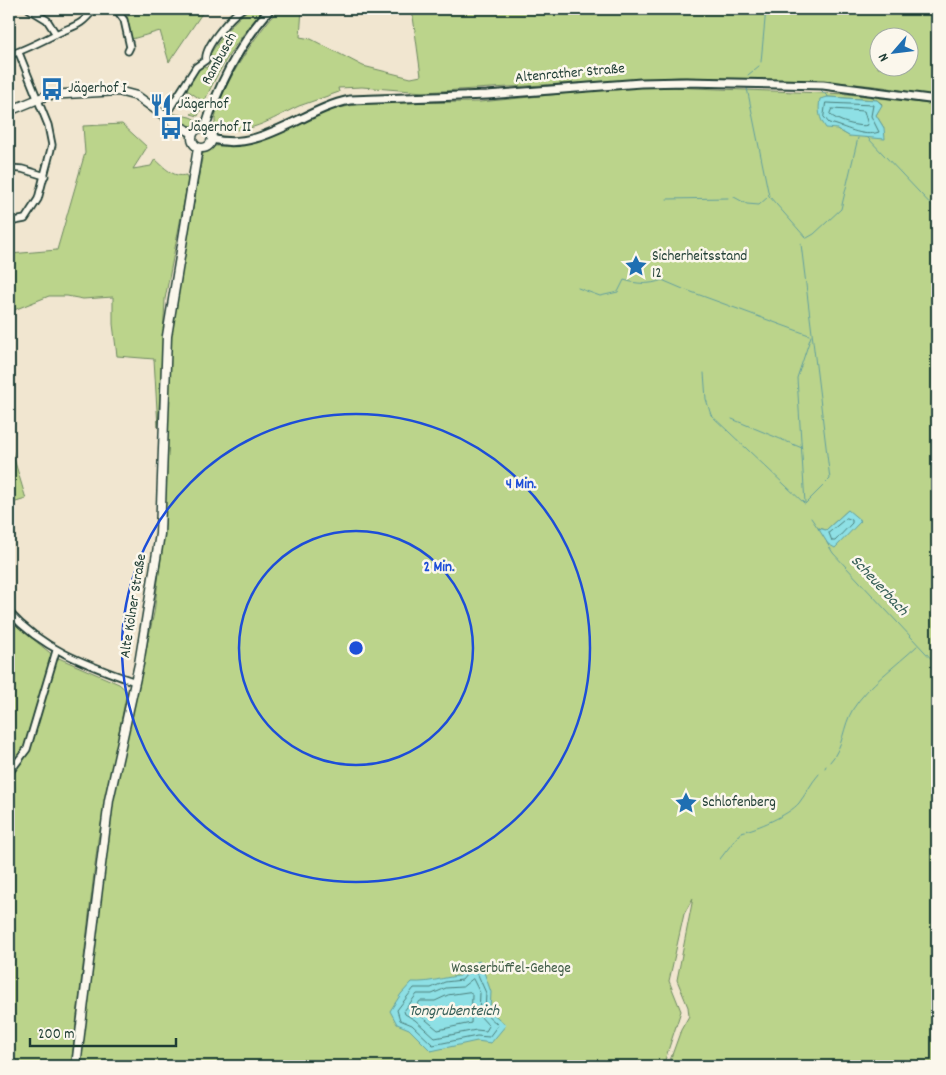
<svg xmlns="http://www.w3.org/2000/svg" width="946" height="1075" font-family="Dekko,sans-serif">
  <rect width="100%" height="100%" fill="#f1e6d0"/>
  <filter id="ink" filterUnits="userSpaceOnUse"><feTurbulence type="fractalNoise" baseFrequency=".02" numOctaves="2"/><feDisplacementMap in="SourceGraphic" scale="10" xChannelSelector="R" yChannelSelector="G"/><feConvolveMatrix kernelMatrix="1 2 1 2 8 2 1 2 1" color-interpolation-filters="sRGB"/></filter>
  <g filter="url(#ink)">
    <g fill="#bbd48b" stroke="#6d8860" fill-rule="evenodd">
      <polygon points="152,9 205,9 169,62 160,31 132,39 124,17"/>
      <path d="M250,9H264C235,41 214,77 198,116L191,114L198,109L203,101L187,90L201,66L206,68L213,60L210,54C222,37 233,20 250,9Z"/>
      <path d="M279,9H302L300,37L311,39L363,66L411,78L421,76L412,9H937V97L883,87L828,81L679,77L424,92L362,87L338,88L339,92C326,97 312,101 299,106C272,118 246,139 215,125C212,98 260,28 279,9ZM878,38H908V68H878Z"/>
      <path d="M641,86L848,94L937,105V1066H668L681,1030L689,1016L688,1007L677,980L693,898L684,914L669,981L681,1011L663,1066H78L112,804L154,613L165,525L169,341L203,153L214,146H236L269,137L330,110L364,103L480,102ZM828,97L877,100L882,104L876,115L884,128L849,136L837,129ZM848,510L828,544L819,528L826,530Z"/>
      <path d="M170,113L190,117L201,122L197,126C187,127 174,122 170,113Z"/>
      <path d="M122,124L147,147L133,169L151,166L155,159C164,167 173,178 186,175L188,181L165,299L158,427L154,359L117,356L113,324V297L83,299L67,296H49L9,312L10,254L57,250L85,153L83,126Z"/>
      <polygon points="9,442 26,499 9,504"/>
      <polygon points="9,616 18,627 54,656 119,684 127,691 98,840 71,1066 9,1066"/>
    </g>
    <g fill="#8ee0e5" stroke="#629f9e">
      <path d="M828,97L877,100L882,105L876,115L884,128L885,139L849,136L837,129L826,128C819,118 818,111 820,99Z"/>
      <polygon points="848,510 861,521 835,548 828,544 818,528 826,530"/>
      <path d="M480,961L491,992L490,1011L506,1025L491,1043L477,1041L431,1051L409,1029L397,1024L390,1011L401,994L412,982C431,983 443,977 460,976L466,965Z"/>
    </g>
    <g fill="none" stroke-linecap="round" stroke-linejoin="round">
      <g stroke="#4b7e7b" stroke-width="1">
        <path d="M826,103L873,105L871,116L879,132C862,138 845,126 829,123L824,117Z"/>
        <path d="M832,109L864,111L868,125C860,128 835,121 830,114Z"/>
        <polygon points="847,518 852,520 852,523 835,541 832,541 829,533"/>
        <polygon points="475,968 486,993 485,1013 498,1025 489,1037 477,1036 433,1045 412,1025 400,1020 397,1010 414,988 431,988 445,982 462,980 470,970"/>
        <polygon points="473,979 480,993 479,1015 489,1026 486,1031 476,1030 435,1038 415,1020 405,1014 404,1011 417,994 432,994 446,988 462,987"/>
        <polygon points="470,992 472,995 471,1023 438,1030 414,1010 420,1001 435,1001 448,995"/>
      </g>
      <g stroke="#629f9e" stroke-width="1">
        <polyline points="170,11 172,9"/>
        <polyline points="761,62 766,9"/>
        <polyline points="748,75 759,66"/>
        <polyline points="867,137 937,211"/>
        <polyline points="734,197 747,204 759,205 768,197"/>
        <polyline points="667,199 728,198"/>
        <polyline points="806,238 769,196 747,88 820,89 828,97"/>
        <polyline points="807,238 814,234 841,209 858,138"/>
        <polyline points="801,244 830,479 805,504"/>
        <path d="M578,288L600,296L618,292L624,280C636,284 650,285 662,280L683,289"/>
        <polyline points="686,290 809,335"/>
        <polyline points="704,373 706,399 711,415 804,503"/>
        <polyline points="732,419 802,448"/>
        <polyline points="805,503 797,378 811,336"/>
        <polyline points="811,518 820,531"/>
        <polyline points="827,543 833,553 937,665"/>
        <path d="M830,762C844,747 842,727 853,709C868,685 896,666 917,646"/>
        <polyline points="825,768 826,766"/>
        <path d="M720,859L741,832C756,829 789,815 799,803C806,794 811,783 819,774"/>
      </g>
      <defs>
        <g id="minor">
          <polyline points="29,9 47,20 56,34"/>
          <polyline points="116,9 124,20 130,47 128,51"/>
          <path d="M9,55C25,50 40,42 56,34C75,25 80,27 94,9"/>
          <path d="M165,116L196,67L206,60C203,48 231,16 242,9"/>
          <polyline points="9,168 22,169 45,176"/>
          <polyline points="9,222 25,219 38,199 52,145 48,125 19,53"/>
          <path d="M9,612C43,650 88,665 135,682"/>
          <polyline points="9,773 27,749 56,651"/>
        </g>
        <g id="tertiary">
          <path d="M205,128C219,83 239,45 270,9"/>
          <path d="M212,139C260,153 304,109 350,100L487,95L641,83L686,82L823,85L937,100"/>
        </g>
        <g id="secondary">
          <polyline points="9,111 48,95 118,91 137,96 177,125 193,133"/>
          <circle cx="202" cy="138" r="10"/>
          <polyline points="76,1066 109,800 139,664 160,534 167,336 198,148"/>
        </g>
      </defs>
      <use href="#minor" stroke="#1f3d34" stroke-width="9"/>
      <use href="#tertiary" stroke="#1f3d34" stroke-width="11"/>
      <use href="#secondary" stroke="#1f3d34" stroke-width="11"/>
      <use href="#minor" stroke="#fbf7ec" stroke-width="5.5"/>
      <use href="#tertiary" stroke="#fbf7ec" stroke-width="7"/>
      <use href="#secondary" stroke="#fbf7ec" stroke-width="8"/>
    </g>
  </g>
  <g fill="none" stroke="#1d4ed8" stroke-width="2.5">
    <circle cx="356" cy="648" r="117"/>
    <circle cx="356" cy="648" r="234"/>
  </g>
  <defs>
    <symbol id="bus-bare" viewBox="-9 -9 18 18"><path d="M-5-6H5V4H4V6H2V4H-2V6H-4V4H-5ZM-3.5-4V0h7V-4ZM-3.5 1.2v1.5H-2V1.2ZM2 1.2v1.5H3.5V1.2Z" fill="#1f6fb2" stroke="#fbf7ec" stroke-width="2.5" paint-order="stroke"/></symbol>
    <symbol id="restaurant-bare" viewBox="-9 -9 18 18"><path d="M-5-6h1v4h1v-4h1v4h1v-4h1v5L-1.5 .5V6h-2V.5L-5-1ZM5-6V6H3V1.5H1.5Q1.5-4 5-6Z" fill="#1f6fb2" stroke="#fbf7ec" stroke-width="2.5" paint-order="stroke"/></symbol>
    <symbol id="sight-bare" viewBox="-9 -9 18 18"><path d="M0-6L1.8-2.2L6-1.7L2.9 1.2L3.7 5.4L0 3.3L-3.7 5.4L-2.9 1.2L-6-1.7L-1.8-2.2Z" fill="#1f6fb2" stroke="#fbf7ec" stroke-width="2.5" paint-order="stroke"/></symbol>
  </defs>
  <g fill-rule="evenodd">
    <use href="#bus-bare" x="36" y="73" width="32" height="32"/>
    <use href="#restaurant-bare" x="145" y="89" width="32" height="32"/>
    <use href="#bus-bare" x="155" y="112" width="32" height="32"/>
    <use href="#sight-bare" x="620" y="250" width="32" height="32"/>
    <use href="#sight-bare" x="670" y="787" width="32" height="32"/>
  </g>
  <g text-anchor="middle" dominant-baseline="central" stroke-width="5" stroke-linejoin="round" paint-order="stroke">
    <g font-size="15" fill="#1f3d34" stroke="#fbf7ec">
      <text transform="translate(220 59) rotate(-61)">Rambusch</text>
      <text transform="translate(570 74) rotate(-5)">Altenrather Straße</text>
      <text transform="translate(134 606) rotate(-81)">Alte Kölner Straße</text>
    </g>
    <g font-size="15" fill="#1f3d34" stroke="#fbf7ec" text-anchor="start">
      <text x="68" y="89">Jägerhof I</text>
      <text x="178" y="105">Jägerhof</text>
      <text x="188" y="128">Jägerhof II</text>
      <text x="652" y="257">Sicherheitsstand<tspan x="652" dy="17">12</tspan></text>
      <text x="702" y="803">Schlofenberg</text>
    </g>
    <g font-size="15" fill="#3e5b45" stroke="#fbf7ec">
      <text x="511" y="969">Wasserbüffel-Gehege</text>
    </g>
    <g font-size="16" font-style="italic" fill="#355e57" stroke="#fbf7ec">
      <text transform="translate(879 586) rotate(47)">Scheuerbach</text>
      <text x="454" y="1011">Tongrubenteich</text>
    </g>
  </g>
  <circle cx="356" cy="648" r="8" fill="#1d4ed8" stroke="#fbf7ec" stroke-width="2.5"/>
  <g font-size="15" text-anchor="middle" font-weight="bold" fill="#1d4ed8" stroke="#fbf7ec" stroke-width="5" stroke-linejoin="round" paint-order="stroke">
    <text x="521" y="488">4 Min.</text>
    <text x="439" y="571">2 Min.</text>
  </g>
  <rect width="946" height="1075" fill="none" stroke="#fbf7ec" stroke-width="30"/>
  <rect x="15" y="15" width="916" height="1045" fill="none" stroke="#1f3d34" stroke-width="2" filter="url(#ink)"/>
  <g transform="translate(894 52) rotate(242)"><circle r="24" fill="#fbf7ec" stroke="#a3ada2"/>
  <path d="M0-4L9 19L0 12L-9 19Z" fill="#1f6fb2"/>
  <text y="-8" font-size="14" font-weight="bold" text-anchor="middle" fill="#1f3d34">N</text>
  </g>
  <path d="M30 1038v8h146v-8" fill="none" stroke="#1f3d34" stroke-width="2.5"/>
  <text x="38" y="1038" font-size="15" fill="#1f3d34" stroke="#fbf7ec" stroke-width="4" paint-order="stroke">200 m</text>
</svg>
